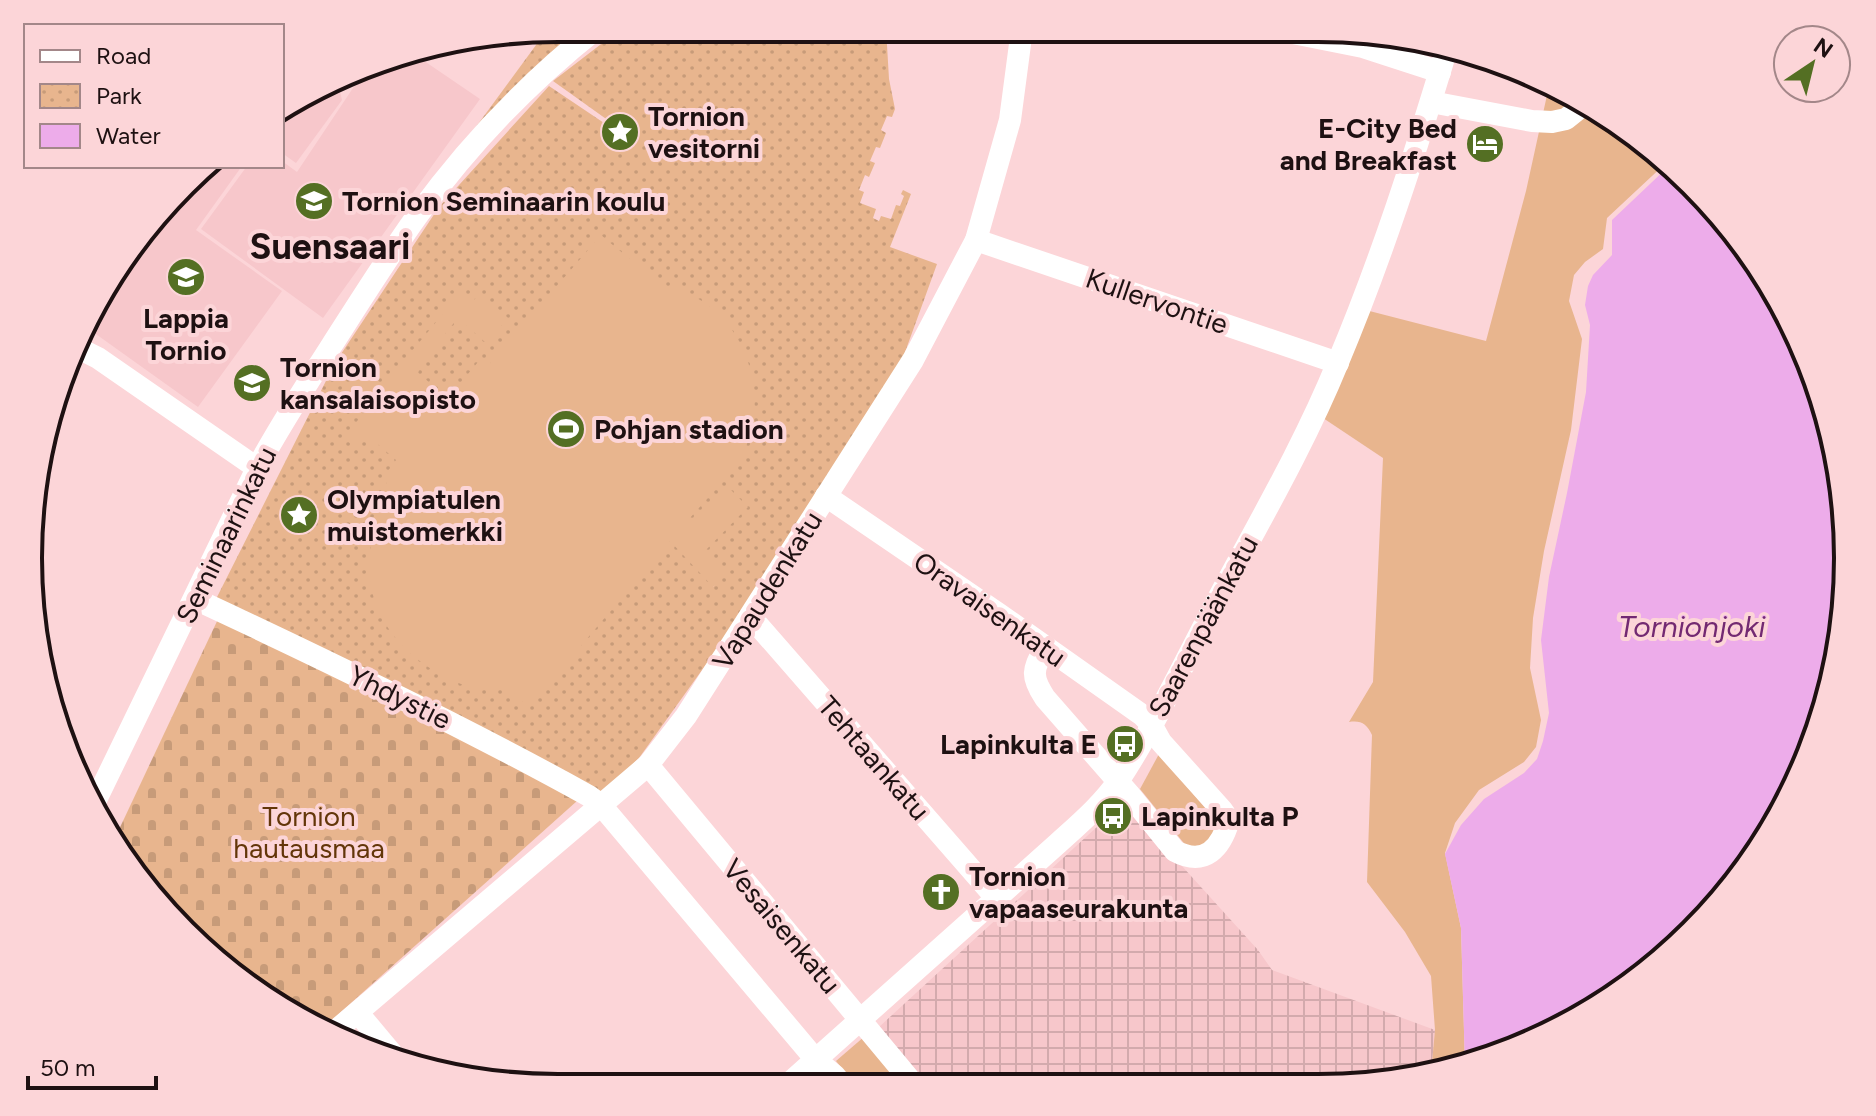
<svg xmlns="http://www.w3.org/2000/svg" width="1876" height="1116" font-family="Figtree,sans-serif">
  <defs>
    <pattern id="industrial-grid" width="8" height="8" patternUnits="userSpaceOnUse" patternTransform="scale(2)"><rect width="8" height="8" fill="#f7c7cb"/><path d="M0 4h8M4 0v8" fill="none" stroke="#d3aaad"/></pattern>
    <pattern id="cemetery-stones" width="16" height="16" patternUnits="userSpaceOnUse" patternTransform="scale(2)"><rect width="16" height="16" fill="#e8b58e"/><path d="M2 7V4a2 2 0 0 1 4 0v3zM10 15v-3a2 2 0 0 1 4 0v3z" fill="#c79b79"/></pattern>
    <pattern id="park-dots" width="8" height="8" patternUnits="userSpaceOnUse" patternTransform="scale(2)"><rect width="8" height="8" fill="#e8b58e"/><path d="M2 2h.1M6 6h.1" fill="none" stroke="#c79b79" stroke-width="1.8" stroke-linecap="round"/></pattern>
  </defs>
  <rect width="100%" height="100%" fill="#fcd5d8"/>
  <g fill="#f7c7cb">
    <polygon points="411,52 480,99 323,318 201,229 247,166 282,166 282,161 297,172 367,67 389,58 385,58 388,56"/>
    <polygon points="338,83 342,100 296,163 282,153 282,113"/>
    <polygon points="209,166 242,166 196,230 282,291 198,407 86,327 118,263"/>
  </g>
  <polygon fill="url(#industrial-grid)" points="1124,802 1258,950 1272,970 1435,1030 1431,1074 1353,1087 930,1087 879,1027"/>
  <g fill="#e8b58e">
    <path d="M1549,86L1613,118L1667,162L1607,218L1603,249L1585,262L1574,275L1569,301L1582,339L1571,430L1544,551L1533,618L1530,668L1541,720L1536,747L1524,762L1479,790L1455,823L1445,853L1461,928L1465,1066L1456,1070L1431,1074L1435,1030L1431,976L1405,932L1367,882L1372,735C1367,724 1361,720 1349,722L1373,682L1383,458L1314,412L1350,306L1486,341L1526,191Z"/>
    <polygon points="512,179 781,241 793,466 719,581 539,762 232,611 352,392"/>
    <polygon points="1159,754 1218,823 1216,836 1201,848 1187,847 1140,789"/>
    <polygon points="865,1036 906,1087 857,1087 836,1061"/>
  </g>
  <polygon fill="url(#cemetery-stones)" points="219,617 489,751 577,801 323,1028 263,998 137,880 115,838"/>
  <g fill="url(#park-dots)" fill-rule="evenodd">
    <polygon points="558,28 581,28 470,135 547,30"/>
    <path d="M622,28H886L889,79L895,109L892,117L887,116L881,130L886,133L880,148L876,147L870,161L875,163L869,177L865,175L859,190L864,192L860,203L876,209L873,218L879,221L881,216L891,219L896,205L900,206L904,196L901,194L903,190L911,194L890,247L937,264L904,355L745,610L639,758L603,793L215,601L335,363L439,207L549,86L607,125L609,134L618,141L629,138V127L621,121H609L553,81ZM601,235C613,245 626,256 639,266C645,271 651,278 658,282C677,291 696,294 713,309C757,346 769,419 735,466C721,484 705,501 690,518L696,523L730,489L748,507L705,551L724,572L713,587L670,541L529,707C522,702 513,690 505,688C491,683 475,690 461,684C408,663 366,619 369,558C370,543 378,525 382,510L374,503L389,479L385,475L396,460L367,435L356,448L344,438L376,397L361,381L368,372L383,386L461,292L473,301L480,293L508,318L486,343L458,318L421,363L418,373L448,398L478,362L486,368Z"/>
  </g>
  <polygon fill="#edacea" points="1670,165 1693,184 1759,264 1808,356 1838,455 1848,558 1838,662 1807,761 1758,853 1668,956 1583,1017 1465,1066 1461,928 1445,854 1461,825 1484,799 1524,773 1537,759 1543,741 1549,713 1541,640 1549,577 1567,493 1586,392 1590,325 1585,305 1588,286 1593,275 1612,255 1612,220"/>
  <g fill="none" stroke-linecap="round" stroke-linejoin="round">
    <g stroke="#fff" stroke-width="22">
      <polyline points="1273,29 1363,47 1440,72"/>
      <polyline points="1022,30 1099,29"/>
      <polyline points="1431,102 1532,121 1552,122 1566,119 1576,111 1581,102"/>
      <polyline points="976,240 1338,363"/>
      <polyline points="73,353 82,350 98,358 257,468"/>
      <path d="M826,496L999,614L1142,715L1151,724L1161,742L1222,810L1229,820C1221,848 1205,867 1175,851L1129,794L1045,698C1031,677 1032,669 1045,648"/>
      <path d="M195,599C328,661 461,725 589,796L601,805L816,1060L835,1076L844,1087"/>
      <polyline points="751,617 997,899"/>
      <polyline points="648,765 916,1087"/>
      <path d="M95,802L257,468C284,418 316,370 346,323C369,287 392,251 417,216C467,147 530,81 597,28"/>
      <polyline points="358,1013 399,1062"/>
      <polyline points="333,1033 648,765 686,716 913,360 976,240 1010,120 1022,29"/>
      <path d="M785,1087L1056,845C1078,825 1102,805 1119,780C1154,727 1182,667 1212,610C1255,529 1303,448 1338,362C1381,260 1415,154 1447,48"/>
    </g>
  </g>
  <defs>
    <symbol id="sight-disc" viewBox="-11 -11 22 22"><circle r="9.5" fill="#546f23" stroke="#fcd5d8"/><path d="M0-6L1.8-2.2L6-1.7L2.9 1.2L3.7 5.4L0 3.3L-3.7 5.4L-2.9 1.2L-6-1.7L-1.8-2.2Z" fill="#fff"/></symbol>
    <symbol id="hotel-disc" viewBox="-11 -11 22 22"><circle r="9.5" fill="#546f23" stroke="#fcd5d8"/><path d="M-6-4.5h1.5V1H6V5H4.5V3h-9V5H-6ZM-4 0a1.8 1.8 0 1 1 3.6 0ZM.5 0V-2.5h3Q6-2.5 6 0Z" fill="#fff"/></symbol>
    <symbol id="school-disc" viewBox="-11 -11 22 22"><circle r="9.5" fill="#546f23" stroke="#fcd5d8"/><path d="M0-5L7-2L0 1L-7-2ZM-4 1L0 2.5L4 1V4Q0 6-4 4Z" fill="#fff"/></symbol>
    <symbol id="stadium-disc" viewBox="-11 -11 22 22"><circle r="9.5" fill="#546f23" stroke="#fcd5d8"/><path d="M0-5a6.5 5 0 1 0 0 10a6.5 5 0 1 0 0-10ZM-3.5-1.8h7v3.6h-7Z" fill="#fff"/></symbol>
    <symbol id="bus-disc" viewBox="-11 -11 22 22"><circle r="9.5" fill="#546f23" stroke="#fcd5d8"/><path d="M-5-6H5V4H4V6H2V4H-2V6H-4V4H-5ZM-3.5-4V0h7V-4ZM-3.5 1.2v1.5H-2V1.2ZM2 1.2v1.5H3.5V1.2Z" fill="#fff"/></symbol>
    <symbol id="church-disc" viewBox="-11 -11 22 22"><circle r="9.5" fill="#546f23" stroke="#fcd5d8"/><path d="M-1.2-6h2.4v3.5h3.3v2.4h-3.3V6h-2.4V-.1h-3.3v-2.4h3.3Z" fill="#fff"/></symbol>
  </defs>
  <g fill-rule="evenodd">
    <use href="#sight-disc" x="598" y="110" width="44" height="44"/>
    <use href="#hotel-disc" x="1463" y="122" width="44" height="44"/>
    <use href="#school-disc" x="292" y="179" width="44" height="44"/>
    <use href="#school-disc" x="164" y="255" width="44" height="44"/>
    <use href="#school-disc" x="230" y="361" width="44" height="44"/>
    <use href="#stadium-disc" x="544" y="407" width="44" height="44"/>
    <use href="#sight-disc" x="277" y="493" width="44" height="44"/>
    <use href="#bus-disc" x="1103" y="722" width="44" height="44"/>
    <use href="#bus-disc" x="1091" y="794" width="44" height="44"/>
    <use href="#church-disc" x="919" y="870" width="44" height="44"/>
  </g>
  <g text-anchor="middle" dominant-baseline="central" stroke-width="8" stroke-linejoin="round" paint-order="stroke">
    <g font-size="28" font-weight="bold" fill="#1e1112" stroke="#fcd5d8" text-anchor="start">
      <text x="648" y="116">Tornion<tspan x="648" dy="32">vesitorni</tspan></text>
      <text x="1457" y="128" text-anchor="end">E-City Bed<tspan x="1457" dy="32">and Breakfast</tspan></text>
      <text x="342" y="201">Tornion Seminaarin koulu</text>
      <text x="186" y="318" text-anchor="middle">Lappia<tspan x="186" dy="32">Tornio</tspan></text>
      <text x="280" y="367">Tornion<tspan x="280" dy="32">kansalaisopisto</tspan></text>
      <text x="594" y="429">Pohjan stadion</text>
      <text x="327" y="499">Olympiatulen<tspan x="327" dy="32">muistomerkki</tspan></text>
      <text x="1097" y="744" text-anchor="end">Lapinkulta E</text>
      <text x="1141" y="816">Lapinkulta P</text>
      <text x="969" y="876">Tornion<tspan x="969" dy="32">vapaaseurakunta</tspan></text>
    </g>
    <g font-size="28" fill="#1e1112" stroke="#fcd5d8">
      <text transform="translate(1157 301) rotate(19)">Kullervontie</text>
      <text transform="translate(226 535) rotate(-64)">Seminaarinkatu</text>
      <text transform="translate(767 590) rotate(-58)">Vapaudenkatu</text>
      <text transform="translate(990 609) rotate(35)">Oravaisenkatu</text>
      <text transform="translate(1203 626) rotate(-62)">Saarenpäänkatu</text>
      <text transform="translate(400 697) rotate(26)">Yhdystie</text>
      <text transform="translate(874 758) rotate(49)">Tehtaankatu</text>
      <text transform="translate(782 926) rotate(50)">Vesaisenkatu</text>
    </g>
    <g font-size="28" fill="#633609" stroke="#fcd5d8">
      <text x="309" y="816">Tornion<tspan x="309" dy="32">hautausmaa</tspan></text>
    </g>
    <g font-size="30" font-style="italic" fill="#732972" stroke="#fcd5d8">
      <text x="1692" y="626">Tornionjoki</text>
    </g>
    <g font-size="36" font-weight="bold" fill="#1e1112" stroke="#fcd5d8">
      <text x="330" y="246">Suensaari</text>
    </g>
  </g>
  <path d="M0 0H1876V1116H0ZM558 42H1318A516 516 0 0 1 1834 558V558A516 516 0 0 1 1318 1074H558A516 516 0 0 1 42 558V558A516 516 0 0 1 558 42Z" fill="#fcd5d8" fill-rule="evenodd"/>
  <path fill="none" stroke="#1e1112" stroke-width="4" d="M558 42H1318A516 516 0 0 1 1834 558V558A516 516 0 0 1 1318 1074H558A516 516 0 0 1 42 558V558A516 516 0 0 1 558 42Z"/>
  <rect x="24" y="24" width="260" height="144" fill="#fcd5d8" stroke="#a38789" stroke-width="2"/>
  <rect x="40" y="50" width="40" height="12" fill="#ffffff" stroke="#a38789" stroke-width="2"/>
  <text x="96" y="64" font-size="24" fill="#1e1112">Road</text>
  <rect x="40" y="84" width="40" height="24" fill="url(#park-dots)" stroke="#a38789" stroke-width="2"/>
  <text x="96" y="104" font-size="24" fill="#1e1112">Park</text>
  <rect x="40" y="124" width="40" height="24" fill="#edacea" stroke="#a38789" stroke-width="2"/>
  <text x="96" y="144" font-size="24" fill="#1e1112">Water</text>
  <g transform="translate(1812 64) rotate(35)"><circle r="38" fill="#fcd5d8" stroke="#a38789" stroke-width="2"/>
  <path d="M0-6L14 30L0 20L-14 30Z" fill="#546f23"/>
  <text y="-12" font-size="22" font-weight="bold" text-anchor="middle" fill="#1e1112">N</text>
  </g>
  <path d="M28 1076v12h128v-12" fill="none" stroke="#1e1112" stroke-width="4"/>
  <text x="40" y="1076" font-size="24" fill="#1e1112" stroke="#fcd5d8" stroke-width="6" paint-order="stroke">50 m</text>
</svg>
